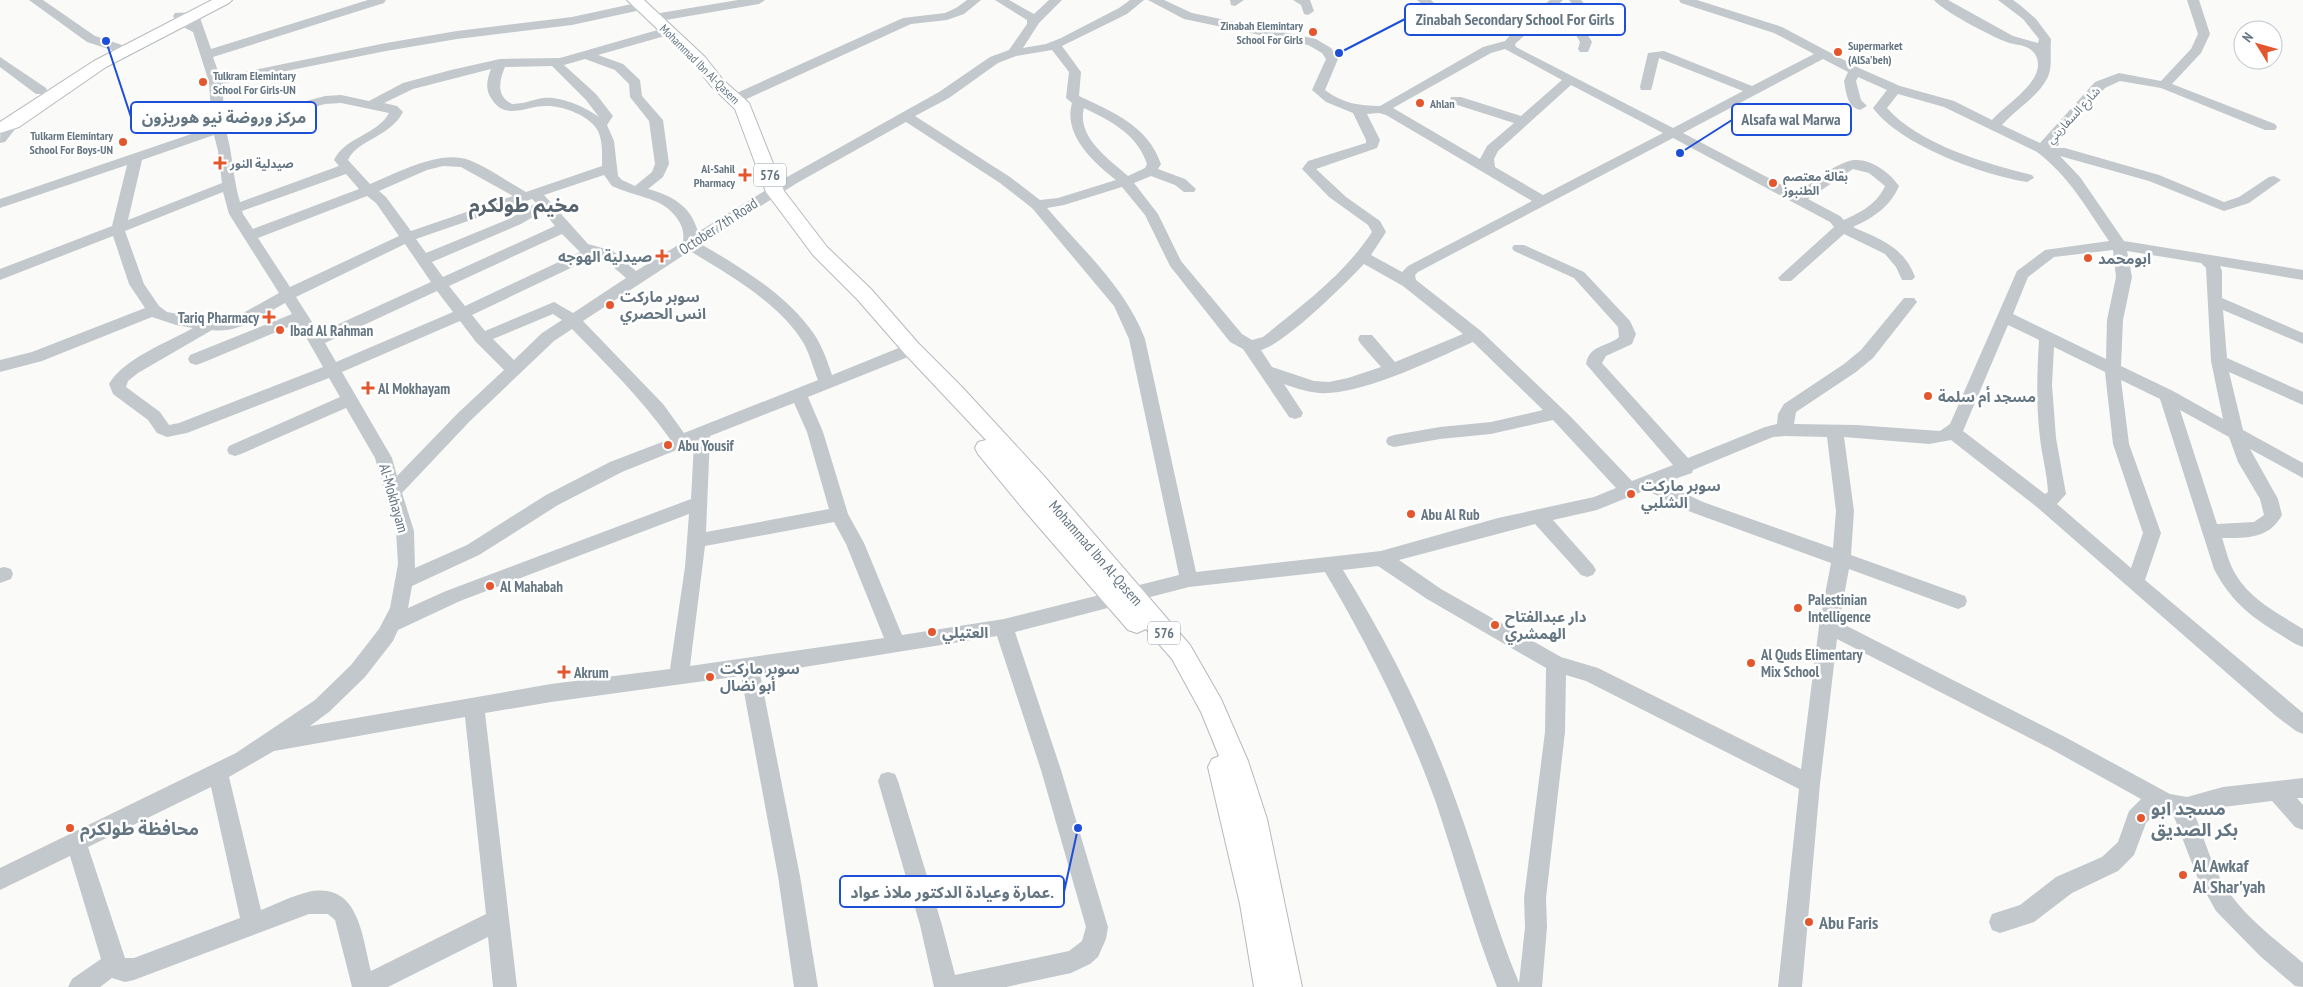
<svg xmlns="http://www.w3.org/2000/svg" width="2303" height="987" font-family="'PT Sans Narrow','Noto Sans Arabic',sans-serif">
  <rect width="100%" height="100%" fill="#fafaf8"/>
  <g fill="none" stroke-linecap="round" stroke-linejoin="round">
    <defs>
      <g id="major">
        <polygon points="212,0 232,0 229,3 106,67 19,127 0,133 0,122 94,61"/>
        <polygon points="627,0 644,0 705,57 723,80 749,103 784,191 827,247 871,289 919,344 962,387 1044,476 1190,645 1221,699 1248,761 1267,819 1302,987 1254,987 1240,904 1208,767 1212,759 1219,756 1201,712 1172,659 1146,629 1137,633 1128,630 1024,510 978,454 975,448 978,442 986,440 905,354 857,299 813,255 766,192 735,109 711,86 693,63"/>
      </g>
    </defs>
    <use href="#major" stroke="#b5babe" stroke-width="2"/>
    <g fill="#c3c8cc" fill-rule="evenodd">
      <polygon points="29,0 43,0 95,36 122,45 124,48 118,52 87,42"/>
      <path d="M368,0H386L384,3L213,57L220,77L386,43L457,31L572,17L641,2L647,6L641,10L572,25L457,39L386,51L222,84L225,123L325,96L341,95L369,101L403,83L451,70L500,59L560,58L668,27L674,31L672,34L598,55L623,64L640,80L642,96L663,120L669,164L663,177L648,189C673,196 691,206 698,232L787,177L939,92L990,57L1009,50L1027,24V20L995,0H1009L1034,14L1049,0H1062L1039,23L1023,48L1046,44L1061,38L1119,8L1130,0H1144L1127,14L1062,46L1081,72L1079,96C1113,112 1148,126 1161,164L1158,169L1185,179L1196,189L1194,192H1184L1175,185L1151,176L1134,183L1158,214L1181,261L1242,334L1252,340L1263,337C1302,305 1344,275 1372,232L1368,225L1329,197L1302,169L1308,161L1366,143V140L1353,113L1326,102L1312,90L1326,59L1322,53L1308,45L1184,19L1148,0H1164L1192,13L1316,39L1331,48L1338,59L1325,90C1342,103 1359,106 1380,106L1483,47L1505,41L1523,22L1550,0H1563L1515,44L1516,47L1673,128L1743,91L1659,58L1652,87L1651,90H1641L1640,87L1648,53L1664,51L1752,86L1814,54L1774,33L1681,3L1679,0H1697L1782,27L1859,68L1900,86L1954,101L1992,120C2005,106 2027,92 2035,76C2040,67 2039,55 2030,49C2023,44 2012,45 2004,41C1989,35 1943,11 1934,0H1948L2013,36L2038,43L2039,39L2023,19L1998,0H2013L2020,5L2036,19L2051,39C2050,49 2052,66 2049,74C2042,94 2017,108 2002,125L2040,143L2095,82L2119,73L2161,81L2191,49L2198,34L2187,0H2199L2210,34L2201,53L2172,84L2275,124L2277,127L2275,130H2265L2161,88L2120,81L2105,88L2050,148H2065L2159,175L2224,202L2239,197L2269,177L2274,176L2281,180L2249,203L2224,211L2149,181L2060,156L2080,177L2124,241L2303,270V280L2220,266L2222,271V298L2303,333V344L2223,310L2227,358L2303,392V405L2229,372L2243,430L2303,463V478L2250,449L2278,499L2282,515C2269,539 2247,538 2222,538C2226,550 2229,564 2236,575C2251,600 2279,614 2303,629V647C2293,644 2285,637 2276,632C2248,615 2229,598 2214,569L2160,399L2121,380L2129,444L2161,533L2145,580L2303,713V734L2296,731L2276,716L2038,508L1951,440L1929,444L1844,437L1854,511L1851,555L1965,596L1967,601L1965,606L1958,609L1849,569L1839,622L2065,737L2170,794L2187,797L2223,787L2303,778V798H2297L2303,805V830L2295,827L2272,801L2223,807L2195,815C2204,838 2211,864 2224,885C2244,917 2275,939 2303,963V987L2295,986L2260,956L2216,911L2198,879L2173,814L2160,810L2146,823L2134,855L2118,871L2072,893L2034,922L2000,933L1992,930L1989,922L1992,914L2020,905L2056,877L2102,857L2118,842L2129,811L2141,799L2051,749L1837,639L1820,784L1802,987H1778L1799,789L1586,681L1566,675L1565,732L1546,898L1547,927L1542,987H1497C1473,926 1456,862 1435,800C1406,720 1368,645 1325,572L1189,587L1015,632L1061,770L1108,927L1106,939L1098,957L1090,964L1071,973L1006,987H934L920,925L878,781L881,774L888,772L895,774L898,781L942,925L955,975L1069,951L1082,941L1086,927L1041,770L997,636L760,674L800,876L818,987H794L778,876L741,676L551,702L485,713L517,987H493L488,937L388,987H352L335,920L328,914H309L134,980L125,982L112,978L100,987H68L72,979L101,959L70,856L0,890V868L236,753L315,700L351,665L379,629L390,608L398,564L396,531L375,458L346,408L241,454L235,456L229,454L227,450L229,446L340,397L329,378L187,433L167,437L157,433L148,420L113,394L109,384C123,359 168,342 193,328L176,325L152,317L42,361L0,372V360L32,352L145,308L129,284L113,236L0,280V269L112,226L127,165L0,208V199L212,127L209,82L193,32L177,24L173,16L175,13L198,12L211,49ZM1505,49L1562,80L1521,116L1461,97H1451L1450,100L1451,103L1514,123L1487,146L1480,159L1393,108L1491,53ZM1052,50L1069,72L1066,98L1072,103C1063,135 1093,162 1116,180L1058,198L1040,200L1010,177L915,116L949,98L998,63L1016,56ZM585,59L615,70L629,84L630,97L649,121L655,164L652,172L635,186L622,180L618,176L614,141L607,125L613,116L596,94L564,65ZM1823,59L1848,72L1844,81C1846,92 1847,107 1860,110L1867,106L1861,100L1856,81L1858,77L1887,90L1873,108C1900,145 1983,175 2027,182L2034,178L2032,175C1987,164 1918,144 1887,108L1898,94L1944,107L2037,152C2069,176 2087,209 2109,241L2045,250L2017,271L1950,424L1940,431L1856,425L1794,424L1796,412L1856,372L1873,358L1917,302L1914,298H1904L1861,350L1844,364L1784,404L1778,414L1777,424L1765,427L1688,458L1602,363L1606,356L1632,344L1636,334L1630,321L1584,272L1524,245H1514L1512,248L1514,251L1574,278L1618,327L1619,337C1606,348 1590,344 1586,364L1673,465L1632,481L1571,417L1481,331L1416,280L1415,275L1418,272L1673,138L1830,222L1834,227L1781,275L1778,278L1781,281H1791L1844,234L1885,254L1896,267L1902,280H1912L1915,277C1904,247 1880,239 1853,227C1873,218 1890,207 1899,186C1889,171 1865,154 1846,162C1829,168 1812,183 1797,193L1683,133ZM552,66L586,100L599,117C585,107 561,96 543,98C532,100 523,104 512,104C496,96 499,81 505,67ZM491,69C487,79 485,89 491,98C505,122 527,105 547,106C564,106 590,116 598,131C603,142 602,155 602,166L526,192C508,182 489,168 469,160C440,149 397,173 370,184L348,160C357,140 390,137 403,112L397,106L384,103L413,89ZM1571,85L1663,133L1543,195L1495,167L1494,159L1498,151ZM341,103L389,113C377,135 345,137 334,160L339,166L240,202C233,179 233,155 226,131L325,104ZM1084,108C1111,121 1137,134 1147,164L1145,168L1128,176C1110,160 1076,137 1084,108ZM1379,113L1386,115L1532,201L1408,266L1402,272L1371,255L1386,232L1380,221L1346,197L1316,169L1377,148L1380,140L1367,114ZM906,122L1000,183L1032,208L1114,306L1129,339L1179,575L1004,619L902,635L864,543L848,514L823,432L808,397L918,353L920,349L918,345H906L832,375C826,357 820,340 808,326C781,291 738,266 701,244L797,183ZM214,135L218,151L222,183L128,220L142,160ZM443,166L461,167L513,196L411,231L386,197L379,191L427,170ZM1853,169L1869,173L1885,186C1877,204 1861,212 1844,220L1840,216L1808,199ZM346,174L359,189L253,229L243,214L242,211ZM604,175L612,186L619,189C642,198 667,199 680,223C683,229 684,234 683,242L636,271L613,251L588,244L544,195ZM1122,187L1145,215L1170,266L1230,342L1243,349L1289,417L1295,419L1301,417L1303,413L1284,384C1298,389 1313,394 1328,393C1373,390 1432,360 1473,342L1543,410L1491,422L1440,427L1394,435L1388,437L1386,441L1388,445L1394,447L1440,439L1491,434L1553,420L1616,488L1594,497L1498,518L1381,551L1196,572L1145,339C1126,288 1082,249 1047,208L1064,205ZM223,192L229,214L279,293L234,318L218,321L167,312L159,306L144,284L125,231ZM367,196L376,203L399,236L290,287L258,238ZM532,199L536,203L511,218L426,253L416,239ZM543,211L555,226L443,277L432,262L521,224ZM562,234L580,252L465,306L449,286ZM405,244L431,282L319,333L296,297ZM2113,250L2116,277L2107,320L2106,359L2013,314L2028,277L2054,257ZM690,251C728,274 781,304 804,344C810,355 813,368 818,380L684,433L663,404L583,321ZM2127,251L2201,263L2206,268L2211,361L2223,419L2173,391L2121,366L2123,320L2132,277ZM596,256L603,258L626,278L573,313L554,302L485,331L472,315ZM1364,264L1403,286L1463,334L1395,362L1372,335H1360L1358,339L1360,343L1381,367L1348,378L1329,382L1314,381L1272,367L1261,350C1286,343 1344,285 1364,264ZM437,291L453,312L336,362L325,343ZM285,303L292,314L190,355L188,359L190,363L196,365L202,363L298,323L323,367L179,423L169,425L160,412L126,387L128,381L138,373L212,330C238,334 263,315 285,303ZM553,314L562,320L542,333L514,360L493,339ZM460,321L476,342L504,370L458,413L397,476L392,458L342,372ZM2008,325L2039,340C2037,373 2036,405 2040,438C2042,456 2047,473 2048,492L2045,494L1963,431ZM572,329C606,364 641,398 670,439L610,462L546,495L467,545L415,568L414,531L402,493L470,421L554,341ZM2054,347L2105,372L2113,444L2143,533L2131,568L2057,504L2066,494L2056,438L2052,385ZM794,403L807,432L829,509L706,532L710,436ZM2180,410L2229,437L2238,462L2260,499L2264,515L2254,522L2217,524ZM1785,436L1827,437L1836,511L1833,548L1703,502L1663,483L1692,473L1693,470L1773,437ZM694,443L691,499L446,591L408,608L412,586L479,555L558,505L622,472ZM1646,490L1691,512L1831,563L1819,626L1801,769L1598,668L1561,657L1441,589L1399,560L1535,524L1581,575L1587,577L1593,575L1596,570L1593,565L1553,520L1597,510ZM689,514L685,567L670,669L551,684L310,726L329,712L365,677L393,641L398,630L460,601ZM834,522L846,544L884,638L690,666L705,546ZM1378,566L1427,599L1546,668L1545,732L1524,898L1525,927L1519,983C1494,923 1478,861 1456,801C1427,720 1388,643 1343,570ZM465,717L486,914L371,971C362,936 359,881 308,892C292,896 276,904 261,910L229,777L274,751ZM211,787L240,918L134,958H125L88,847Z"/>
      <polygon points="738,0 765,0 759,4 654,22 648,18 654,14"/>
      <polygon points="967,0 981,0 964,14 947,20 911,24 740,102 735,103 729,99 730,96 903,18 945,13 956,8"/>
      <polygon points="1230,0 1244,0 1235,6 1231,5"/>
      <polygon points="1293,0 1310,0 1314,11 1308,15 1304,14 1301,5"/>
      <polygon points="1417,0 1431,0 1437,6 1435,9 1427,9"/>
      <polygon points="1569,0 1581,0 1596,17 1584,29 1592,42 1588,52 1580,52 1578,49 1580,42 1572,28 1583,17"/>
      <polygon points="0,57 46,88 47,91 46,94 36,94 0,67"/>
      <path d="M13,119L20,123L5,142L0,143C0,133 1,122 13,119Z"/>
      <polygon points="4,567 11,569 13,574 11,579 0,583 0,568"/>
    </g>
    <use href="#major" fill="#fff" fill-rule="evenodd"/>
  </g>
  <g fill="#e4572e" stroke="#fff" stroke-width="2">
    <circle cx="1313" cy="32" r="5"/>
    <circle cx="1838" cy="52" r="5"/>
    <circle cx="203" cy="82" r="5"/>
    <circle cx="1420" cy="103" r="5"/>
    <circle cx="123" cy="142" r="5"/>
    <path d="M217.5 155.5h5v5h5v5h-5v5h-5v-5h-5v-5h5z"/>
    <path d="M742.5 167.5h5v5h5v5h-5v5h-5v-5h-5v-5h5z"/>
    <circle cx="1773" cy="183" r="5"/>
    <path d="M659.5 248.5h5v5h5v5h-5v5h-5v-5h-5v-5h5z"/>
    <circle cx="2088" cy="258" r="5"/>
    <circle cx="610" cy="305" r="5"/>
    <path d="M266.5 309.5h5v5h5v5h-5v5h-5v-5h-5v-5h5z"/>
    <circle cx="280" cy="330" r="5"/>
    <path d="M365.5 380.5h5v5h5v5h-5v5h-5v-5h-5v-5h5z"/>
    <circle cx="1928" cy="396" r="5"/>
    <circle cx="668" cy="445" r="5"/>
    <circle cx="1631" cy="494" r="5"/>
    <circle cx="1411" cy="514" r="5"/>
    <circle cx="490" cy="586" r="5"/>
    <circle cx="1798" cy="608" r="5"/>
    <circle cx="1495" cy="625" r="5"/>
    <circle cx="932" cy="632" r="5"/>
    <circle cx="1751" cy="663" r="5"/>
    <path d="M561.5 664.5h5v5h5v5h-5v5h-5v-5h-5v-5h5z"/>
    <circle cx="710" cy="677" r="5"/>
    <circle cx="2141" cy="818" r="5"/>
    <circle cx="70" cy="828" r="5"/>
    <circle cx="2183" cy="875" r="5"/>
    <circle cx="1809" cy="922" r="5"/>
  </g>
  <g text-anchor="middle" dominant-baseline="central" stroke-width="5" stroke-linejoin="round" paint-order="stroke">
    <g font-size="12" font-weight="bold" fill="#657683" stroke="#fff" text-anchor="start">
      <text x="1303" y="25" text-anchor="end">Zinabah Elemintary<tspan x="1303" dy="14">School For Girls</tspan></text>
      <text x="1848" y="45">Supermarket<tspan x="1848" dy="14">(AlSa'beh)</tspan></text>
      <text x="213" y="75">Tulkram Elemintary<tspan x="213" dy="14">School For Girls-UN</tspan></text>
      <text x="1430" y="103">Ahlan</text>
      <text x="113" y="135" text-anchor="end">Tulkarm Elemintary<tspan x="113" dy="14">School For Boys-UN</tspan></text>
      <text x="230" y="163">صيدلية النور</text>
      <text x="735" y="168" text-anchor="end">Al-Sahil<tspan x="735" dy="14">Pharmacy</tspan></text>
      <text x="1783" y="176">بقالة معتصم<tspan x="1783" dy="14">الطنبوز</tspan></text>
    </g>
    <g font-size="12" fill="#657683" stroke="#fff">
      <text transform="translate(700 64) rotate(45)">Mohammad Ibn Al-Qasem</text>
      <text transform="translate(2073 115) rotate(-47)">شارع السفاريني</text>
    </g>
    <g fill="#fff" stroke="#939fa8" stroke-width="1">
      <rect x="754" y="163.5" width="32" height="23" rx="4"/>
      <rect x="1148" y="621.5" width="32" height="23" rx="4"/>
    </g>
    <g font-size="14" font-weight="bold" fill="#657683">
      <text x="770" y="175">576</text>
      <text x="1164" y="633">576</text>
    </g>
    <g font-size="15" fill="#657683" stroke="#fff">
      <text transform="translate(718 226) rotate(-33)">October 7th Road</text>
      <text transform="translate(394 498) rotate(74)">Al-Mokhayam</text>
      <text transform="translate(1096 553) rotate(49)">Mohammad Ibn Al-Qasem</text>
    </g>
    <g font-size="15" font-weight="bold" fill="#657683" stroke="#fff" text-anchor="start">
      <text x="652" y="256" text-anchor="end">صيدلية الهوجه</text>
      <text x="2098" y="258">ابومحمد</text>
      <text x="620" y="296">سوبر ماركت<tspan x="620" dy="17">انس الحصري</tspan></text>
      <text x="259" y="317" text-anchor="end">Tariq Pharmacy</text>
      <text x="290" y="330">Ibad Al Rahman</text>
      <text x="378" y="388">Al Mokhayam</text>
      <text x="1938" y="396">مسجد أم سلمة</text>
      <text x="678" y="445">Abu Yousif</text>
      <text x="1641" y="485">سوبر ماركت<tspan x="1641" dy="17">الشلبي</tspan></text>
      <text x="1421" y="514">Abu Al Rub</text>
      <text x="500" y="586">Al Mahabah</text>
      <text x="1808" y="599">Palestinian<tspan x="1808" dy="17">Intelligence</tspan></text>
      <text x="1505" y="616">دار عبدالفتاح<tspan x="1505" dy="17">الهمشري</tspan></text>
      <text x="942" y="632">العتيلي</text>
      <text x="1761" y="654">Al Quds Elimentary<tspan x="1761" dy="17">Mix School</tspan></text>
      <text x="720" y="668">سوبر ماركت<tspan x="720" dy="17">أبو نضال</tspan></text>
      <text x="574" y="672">Akrum</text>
    </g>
    <g font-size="18" font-weight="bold" fill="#657683" stroke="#fff" text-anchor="start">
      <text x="2151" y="808">مسجد ابو<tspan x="2151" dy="21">بكر الصديق</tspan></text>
      <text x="80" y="828">محافظة طولكرم</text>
      <text x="2193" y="865">Al Awkaf<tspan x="2193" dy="21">Al Shar'yah</tspan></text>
      <text x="1819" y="922">Abu Faris</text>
    </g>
    <g font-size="20" font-weight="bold" fill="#57646e" stroke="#fff">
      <text x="524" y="205">مخيم طولكرم</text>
    </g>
  </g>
  <path fill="none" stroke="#1d4ed8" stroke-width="2" d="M1339 53L1405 19M106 41L131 117M1680 153L1732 120M1078 828L1064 892"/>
  <g fill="#1d4ed8" stroke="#fff" stroke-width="2">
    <circle cx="1339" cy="53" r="5"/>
    <circle cx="106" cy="41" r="5"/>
    <circle cx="1680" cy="153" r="5"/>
    <circle cx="1078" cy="828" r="5"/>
  </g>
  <g fill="#fff" stroke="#1d4ed8" stroke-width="2">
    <rect x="1405" y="4" width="220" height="31" rx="5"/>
    <rect x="131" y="102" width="185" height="31" rx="5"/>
    <rect x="1732" y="104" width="119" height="31" rx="5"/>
    <rect x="840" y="876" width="224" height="31" rx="5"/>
  </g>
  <g font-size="16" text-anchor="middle" font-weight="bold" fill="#657683">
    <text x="1515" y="25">Zinabah Secondary School For Girls</text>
    <text x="224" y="123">مركز وروضة نيو هوريزون</text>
    <text x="1791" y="125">Alsafa wal Marwa</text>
    <text x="952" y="898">عمارة وعيادة الدكتور ملاذ عواد.</text>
  </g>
  <g transform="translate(2258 45) rotate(307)"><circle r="24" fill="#ffffff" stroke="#c1c8cd"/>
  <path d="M0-4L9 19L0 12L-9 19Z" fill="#e4572e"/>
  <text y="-8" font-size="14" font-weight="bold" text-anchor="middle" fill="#657683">N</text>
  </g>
</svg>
